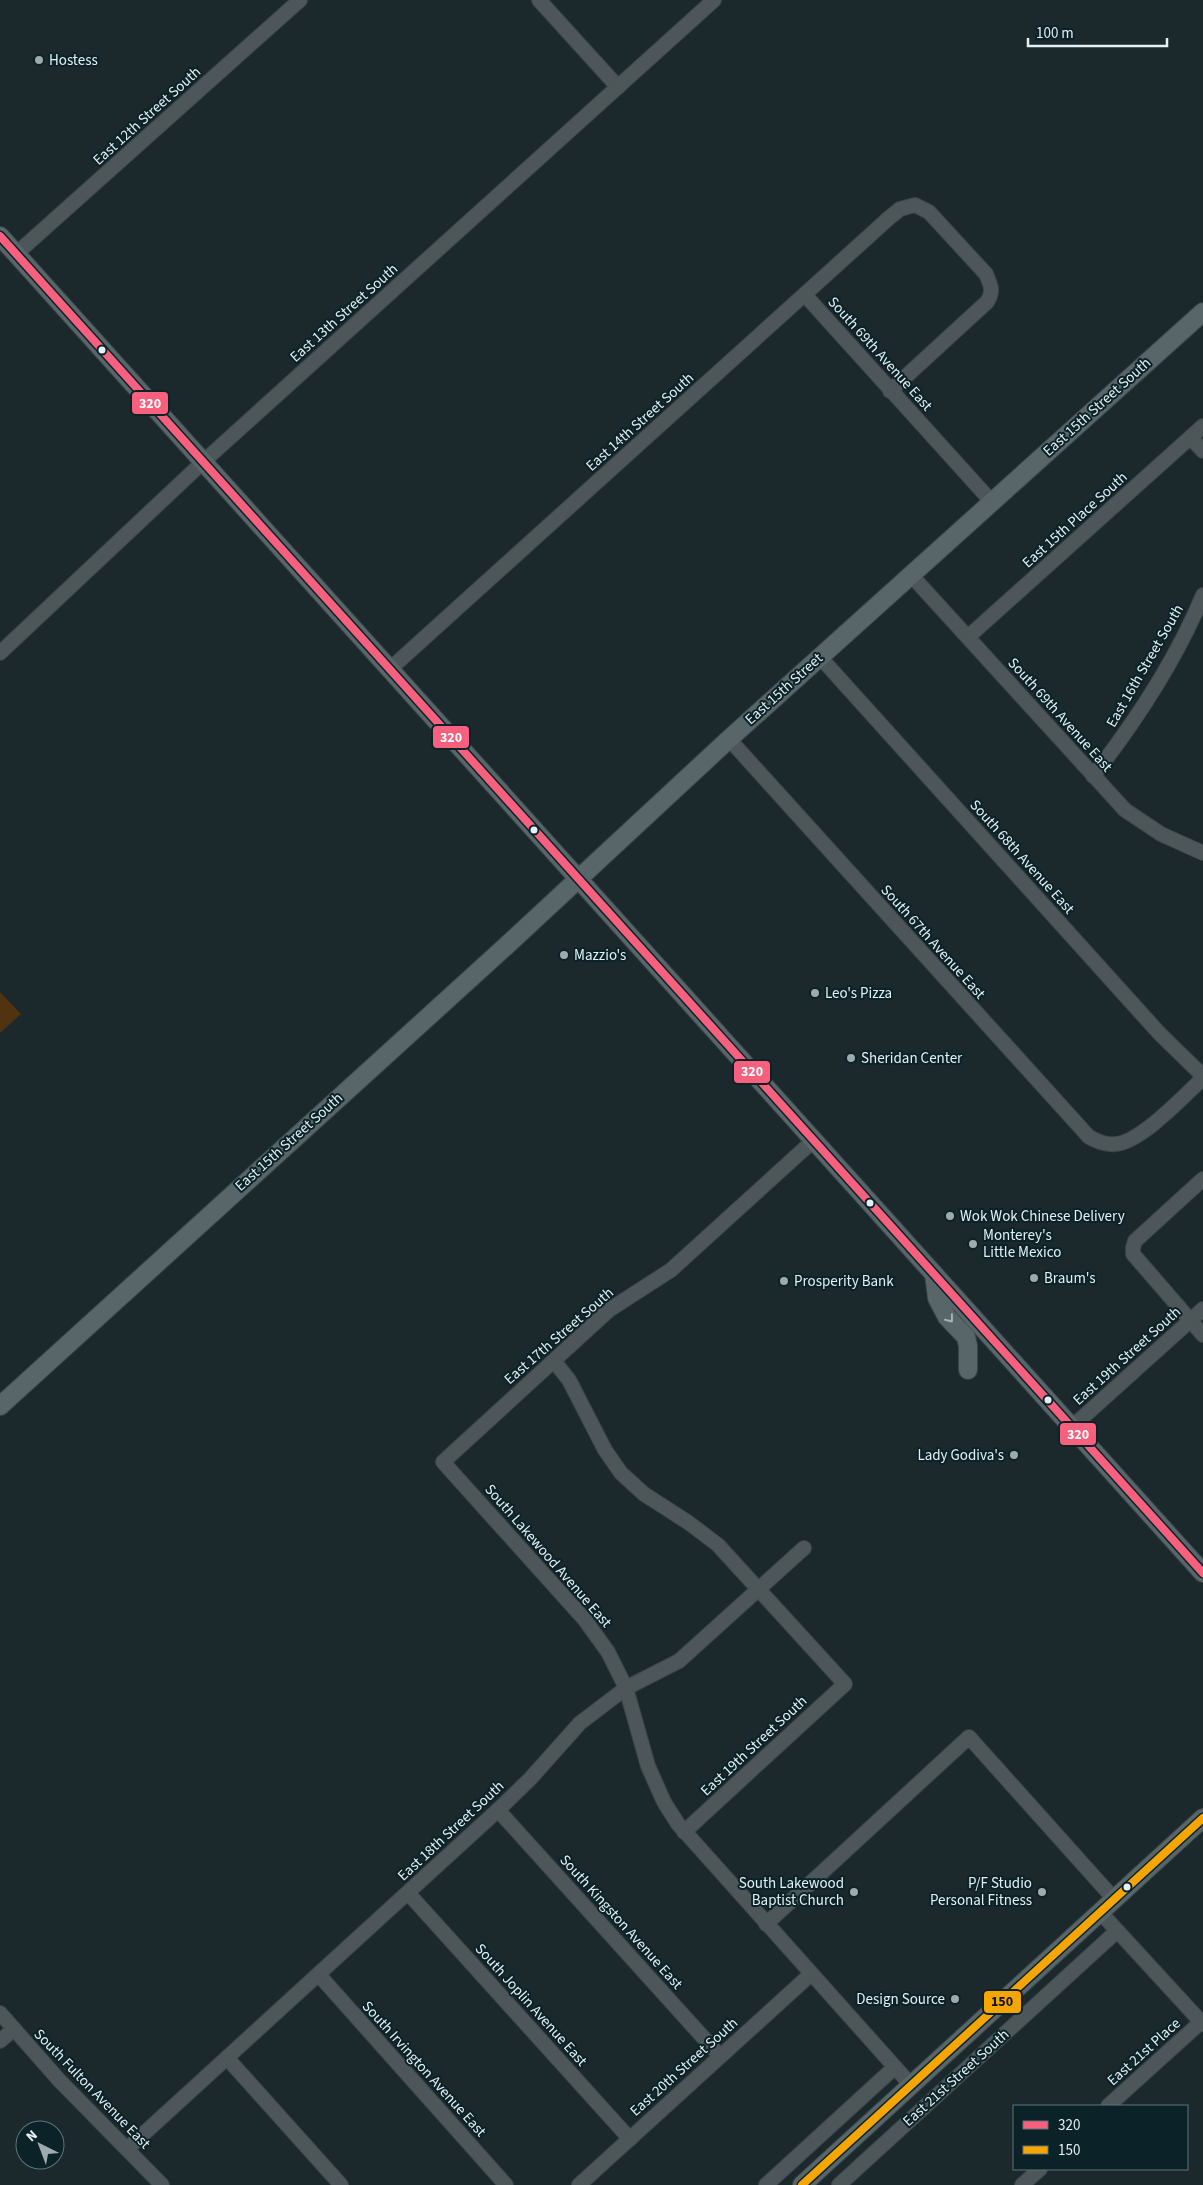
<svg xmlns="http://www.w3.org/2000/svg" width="1203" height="2185" font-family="'Source Sans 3',sans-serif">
  <rect width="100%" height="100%" fill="#1b282c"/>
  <polygon fill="#51330f" points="0,992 21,1014 0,1033"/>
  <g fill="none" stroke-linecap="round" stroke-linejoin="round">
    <defs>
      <g id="minor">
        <polyline points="539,0 618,87"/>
        <polyline points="16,254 300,0"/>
        <polyline points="805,295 991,501"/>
        <polyline points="1191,438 1203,451"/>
        <polyline points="911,575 1125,810 1161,834 1203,853"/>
        <polyline points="968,637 1203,426"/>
        <polyline points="0,653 203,462 714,0"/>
        <polyline points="820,657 1159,1033 1203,1076"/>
        <path d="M390,669L889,218L900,209L915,205L929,212L986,274C991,286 994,291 987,302L890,391"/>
        <path d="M729,739L1089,1137C1097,1141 1105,1145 1115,1144C1140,1143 1184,1096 1203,1078"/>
        <path d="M1093,776C1136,721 1176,660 1203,595"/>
        <polyline points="814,1140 671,1270 609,1310 443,1462 585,1620 608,1652 626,1688 648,1766 664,1802 678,1824 911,2085"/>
        <polyline points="1203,1179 1135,1241 1133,1248 1133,1254 1203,1335"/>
        <polyline points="554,1361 569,1380 605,1450 621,1473 644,1494 689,1523 718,1545 845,1684 684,1832"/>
        <polyline points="1072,1427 1203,1309"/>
        <polyline points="498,1810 720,2056"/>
        <polyline points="408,1893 630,2139"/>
        <polyline points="1101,1913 1203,2024"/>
        <polyline points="766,1924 969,1737 1115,1900"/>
        <polyline points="319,1975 506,2185"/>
        <polyline points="0,2013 59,2080 162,2185"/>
        <polyline points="0,2041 14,2029"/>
        <polyline points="227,2058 341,2185"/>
        <polyline points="1108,2106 1201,2022"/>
        <polyline points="127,2149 498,1810 530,1779 580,1723 626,1688 679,1661 804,1548"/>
        <polyline points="579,2185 811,1974"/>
        <polyline points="766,2185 895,2067"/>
        <polyline points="839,2185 1117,1931"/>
        <polyline points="1022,2185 1040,2169"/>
      </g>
      <g id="major">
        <polyline points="0,236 1203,1573"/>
        <polyline points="934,1274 937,1298 947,1317 966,1337 968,1346 968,1370"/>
        <polyline points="0,1406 505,947 729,739 1203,312"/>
        <polyline points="802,2185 1203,1818"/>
      </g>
    </defs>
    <use href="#minor" stroke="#3b4548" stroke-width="16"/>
    <use href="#major" stroke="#3b4548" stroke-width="20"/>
    <use href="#minor" stroke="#4d5659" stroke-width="14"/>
    <use href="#major" stroke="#586669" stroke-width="18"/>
    <defs>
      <polyline id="bus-1" points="0,236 1203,1573"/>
      <polyline id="bus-2" points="802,2185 1203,1818"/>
    </defs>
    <use href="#bus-1" stroke="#0b2228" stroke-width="11"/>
    <use href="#bus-2" stroke="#0b2228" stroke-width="11"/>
    <use href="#bus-1" stroke="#f8607d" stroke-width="8"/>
    <use href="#bus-2" stroke="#f7a600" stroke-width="8"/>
  </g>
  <defs><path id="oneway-chevron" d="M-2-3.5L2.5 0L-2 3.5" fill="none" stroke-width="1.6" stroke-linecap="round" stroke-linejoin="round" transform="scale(1.25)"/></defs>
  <use stroke="#a4b2b5" href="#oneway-chevron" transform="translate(950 1319) rotate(52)"/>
  <g fill="#9daaae" stroke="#0b2228" stroke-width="2">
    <circle cx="39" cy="60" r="5"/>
    <circle cx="564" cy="955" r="5"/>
    <circle cx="815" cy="993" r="5"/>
    <circle cx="851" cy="1058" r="5"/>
    <circle cx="950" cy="1216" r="5"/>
    <circle cx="973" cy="1244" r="5"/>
    <circle cx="1034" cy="1278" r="5"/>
    <circle cx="784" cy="1281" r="5"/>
    <circle cx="1014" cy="1455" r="5"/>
    <circle cx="854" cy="1892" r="5"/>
    <circle cx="1042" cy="1892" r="5"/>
    <circle cx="955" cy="1999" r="5"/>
  </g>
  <g fill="#e3f0f4" stroke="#0b2228" stroke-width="2">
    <circle cx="102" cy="350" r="4.5"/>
    <circle cx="534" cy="830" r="4.5"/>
    <circle cx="870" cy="1203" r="4.5"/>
    <circle cx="1048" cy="1400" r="4.5"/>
    <circle cx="1127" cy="1887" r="4.5"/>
  </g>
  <g text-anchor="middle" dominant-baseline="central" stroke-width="4" stroke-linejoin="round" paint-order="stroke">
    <g font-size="15" fill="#e3f0f4" stroke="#0b2228" text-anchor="start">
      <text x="49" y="60">Hostess</text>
      <text x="574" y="955">Mazzio's</text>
      <text x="825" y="993">Leo's Pizza</text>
      <text x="861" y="1058">Sheridan Center</text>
      <text x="960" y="1216">Wok Wok Chinese Delivery</text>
      <text x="983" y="1235">Monterey's<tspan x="983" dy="17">Little Mexico</tspan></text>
      <text x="1044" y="1278">Braum's</text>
      <text x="794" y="1281">Prosperity Bank</text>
      <text x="1004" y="1455" text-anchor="end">Lady Godiva's</text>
      <text x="844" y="1883" text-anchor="end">South Lakewood<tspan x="844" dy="17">Baptist Church</tspan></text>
      <text x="1032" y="1883" text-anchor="end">P/F Studio<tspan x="1032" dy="17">Personal Fitness</tspan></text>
      <text x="945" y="1999" text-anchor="end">Design Source</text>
    </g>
    <g font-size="15" fill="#e3f0f4" stroke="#0b2228">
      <text transform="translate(147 116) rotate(-42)">East 12th Street South</text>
      <text transform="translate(344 313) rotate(-42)">East 13th Street South</text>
      <text transform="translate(880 354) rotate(48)">South 69th Avenue East</text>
      <text transform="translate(1097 407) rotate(-42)">East 15th Street South</text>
      <text transform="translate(640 422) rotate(-42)">East 14th Street South</text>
      <text transform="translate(1075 520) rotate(-42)">East 15th Place South</text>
      <text transform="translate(1145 666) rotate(-60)">East 16th Street South</text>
      <text transform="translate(784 689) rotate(-42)">East 15th Street</text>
      <text transform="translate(1060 715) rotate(48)">South 69th Avenue East</text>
      <text transform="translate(1022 857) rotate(48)">South 68th Avenue East</text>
      <text transform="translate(933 942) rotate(48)">South 67th Avenue East</text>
      <text transform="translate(289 1142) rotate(-42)">East 15th Street South</text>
      <text transform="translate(559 1336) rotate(-41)">East 17th Street South</text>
      <text transform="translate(1127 1356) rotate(-42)">East 19th Street South</text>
      <text transform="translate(548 1556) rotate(49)">South Lakewood Avenue East</text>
      <text transform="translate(754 1746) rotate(-43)">East 19th Street South</text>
      <text transform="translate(451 1831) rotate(-43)">East 18th Street South</text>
      <text transform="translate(621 1922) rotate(48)">South Kingston Avenue East</text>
      <text transform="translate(531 2005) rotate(48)">South Joplin Avenue East</text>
      <text transform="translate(1144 2052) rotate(-42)">East 21st Place</text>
      <text transform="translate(684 2067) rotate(-42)">East 20th Street South</text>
      <text transform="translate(424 2069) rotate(48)">South Irvington Avenue East</text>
      <text transform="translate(956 2078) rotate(-42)">East 21st Street South</text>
      <text transform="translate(92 2089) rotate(46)">South Fulton Avenue East</text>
    </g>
  </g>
  <g stroke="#0b2228" stroke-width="2">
    <rect x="131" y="391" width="38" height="24" rx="5" fill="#f8607d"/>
    <rect x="432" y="725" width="38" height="24" rx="5" fill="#f8607d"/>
    <rect x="733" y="1060" width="38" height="24" rx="5" fill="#f8607d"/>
    <rect x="1059" y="1422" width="38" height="24" rx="5" fill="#f8607d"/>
    <rect x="983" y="1990" width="39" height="24" rx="5" fill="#f7a600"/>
  </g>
  <g font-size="14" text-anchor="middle" font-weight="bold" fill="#fff">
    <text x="150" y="408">320</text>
    <text x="451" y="742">320</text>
    <text x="752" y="1076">320</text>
    <text x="1078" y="1439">320</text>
  </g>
  <g font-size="14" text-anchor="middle" font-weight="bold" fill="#111">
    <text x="1002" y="2006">150</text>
  </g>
  <rect x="1013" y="2105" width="175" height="65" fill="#0b2228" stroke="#61747a"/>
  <rect x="1023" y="2121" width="25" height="8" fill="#f8607d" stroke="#61747a"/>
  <text x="1058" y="2130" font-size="15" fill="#e3f0f4">320</text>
  <rect x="1023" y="2146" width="25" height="8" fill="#f7a600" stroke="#61747a"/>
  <text x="1058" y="2155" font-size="15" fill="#e3f0f4">150</text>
  <g transform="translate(40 2145) rotate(318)"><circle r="24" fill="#0b2228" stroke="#61747a"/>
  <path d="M0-4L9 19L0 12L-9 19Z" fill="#9daaae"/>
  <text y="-8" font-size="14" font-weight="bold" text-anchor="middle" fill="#e3f0f4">N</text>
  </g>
  <path d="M1028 38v8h139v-8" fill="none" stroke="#e3f0f4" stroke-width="2.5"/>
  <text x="1036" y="38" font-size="15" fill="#e3f0f4" stroke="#0b2228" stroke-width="4" paint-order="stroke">100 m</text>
</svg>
